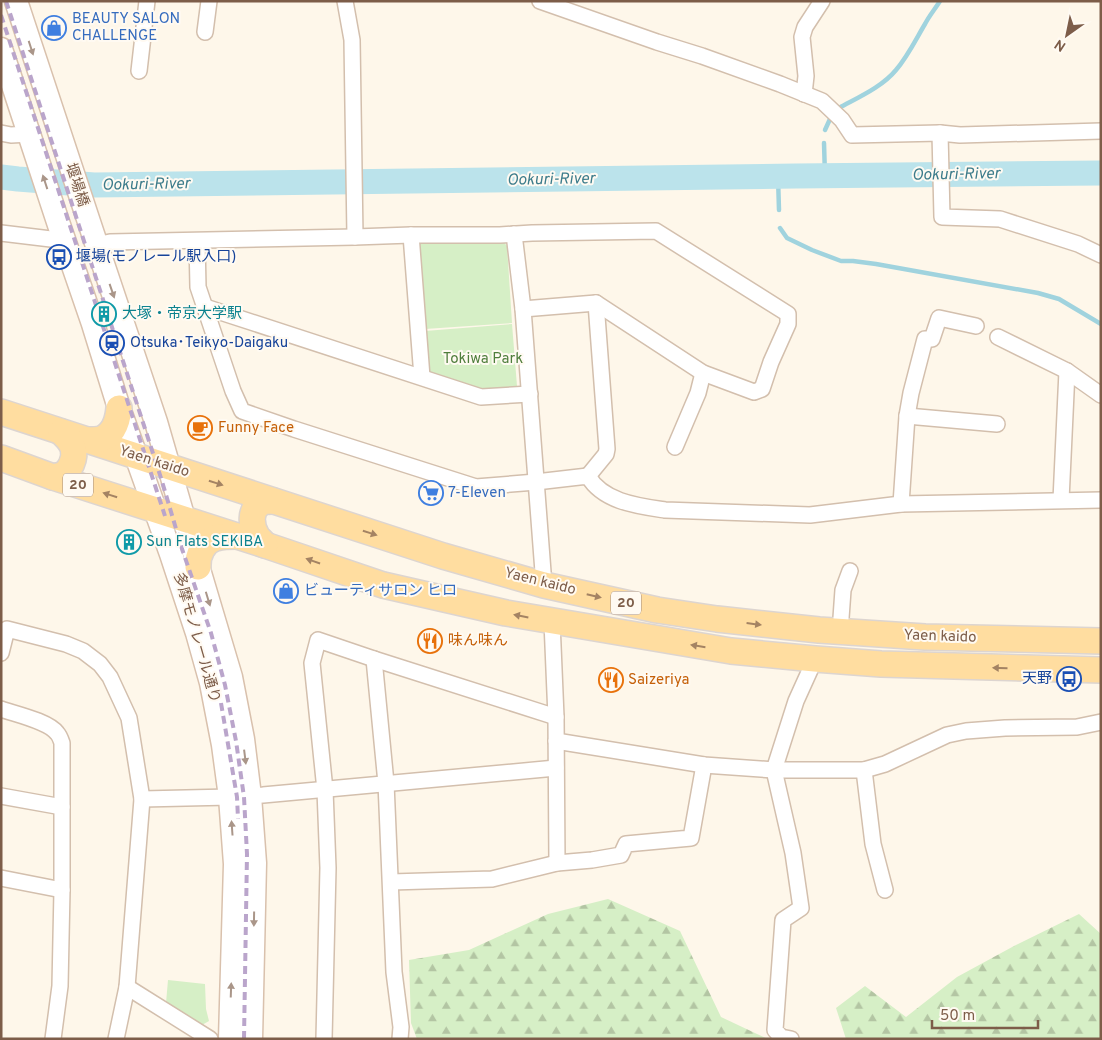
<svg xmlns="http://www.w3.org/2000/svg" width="1102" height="1040" font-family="Overpass,'Noto Sans JP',sans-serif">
  <defs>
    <pattern id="forest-firs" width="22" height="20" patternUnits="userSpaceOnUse" patternTransform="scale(1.25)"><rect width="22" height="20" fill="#d6efc6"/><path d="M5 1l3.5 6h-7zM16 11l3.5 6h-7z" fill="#b3c5a3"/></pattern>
  </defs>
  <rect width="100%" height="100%" fill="#fef7ea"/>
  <g fill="url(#forest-firs)">
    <polygon points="608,899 680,931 721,1017 768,1039 417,1039 411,1023 409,960 469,950 548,914"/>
    <polygon points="1079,914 1101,934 1101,1039 846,1039 836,1008 865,986 906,1017 957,977 1014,946"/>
  </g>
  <g fill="#d6efc6">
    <polygon points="502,240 507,246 512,323 425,329 418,246 421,243"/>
    <polygon points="512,324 517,386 514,389 483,392 431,374 427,368 425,331"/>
    <polygon points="168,980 205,984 206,1009 209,1021 202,1025 166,1003"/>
  </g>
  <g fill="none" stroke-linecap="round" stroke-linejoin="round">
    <g stroke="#a0d3de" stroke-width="4.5">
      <path d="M839,108C859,97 882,87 896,70C908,56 916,39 925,24C929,16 935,9 940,1"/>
      <polyline points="825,130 830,119"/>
      <polyline points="824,143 825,176"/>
      <polyline points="778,177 779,210"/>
      <polyline points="780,228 787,238 812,250 841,261 853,261 876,264 1038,293 1059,299 1101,324"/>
    </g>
    <polyline stroke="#bbe3eb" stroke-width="25" points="1,177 18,179 94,185 796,176 1101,173"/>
    <defs>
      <g id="minor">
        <polyline points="345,1 352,40 355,237"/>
        <polyline points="540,1 657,42 702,56 780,84 822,101 842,120 852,135 940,133 960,135 1101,131"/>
        <polyline points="205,32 209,1"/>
        <polyline points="139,71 147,1"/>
        <polyline points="804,94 806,76 802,37 805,27 822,1"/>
        <polyline points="1,133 11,135 29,134"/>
        <polyline points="940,133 942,217 1000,219 1078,244 1101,255"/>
        <polyline points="1,233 51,239 64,238"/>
        <polyline points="514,234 523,309 544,585"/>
        <polyline points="411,235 422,377"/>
        <path d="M197,241L198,287L233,391L242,411L294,429L476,487L536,482L588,476C603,502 638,506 665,510L810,515L901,504L1101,500"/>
        <polyline points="96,245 110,242 355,237 411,235 500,235 532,233 656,231 788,314 788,324 771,362 762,389 754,392 703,373 596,303 523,309"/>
        <polyline points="205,307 481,397 530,394"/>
        <polyline points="998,337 1067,371 1101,395"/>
        <polyline points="907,416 997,424"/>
        <polyline points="675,447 698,393 703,373"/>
        <polyline points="588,476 606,454 607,449 596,303"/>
        <polyline points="1061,500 1067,371"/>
        <polyline points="901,504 907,416 911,393 925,339 932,339 939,318 976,326"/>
        <polyline points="552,622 556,717 557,863"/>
        <polyline points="840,632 843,590 850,571"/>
        <polyline points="1,653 7,629 66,644 83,651 100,664 110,677 129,718 142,799 127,987 116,1039"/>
        <polyline points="374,659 386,783 394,972 401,1027 400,1039"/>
        <path d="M1,709C15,714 48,721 57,733C59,735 61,740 62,743V890L60,986L53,1039"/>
        <polyline points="556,741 704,765 774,770 864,770 885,764 947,735 966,731 1005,728 1077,727 1101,722"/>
        <polyline points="864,770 873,844 885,890"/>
        <polyline points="1,796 62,807"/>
        <polyline points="142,799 230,797 263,795 556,768"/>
        <polyline points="1,878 62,890"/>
        <polyline points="391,882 492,879 557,863 592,860 621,855 626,844 691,838 704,765"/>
        <polyline points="127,987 210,1039"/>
        <polyline points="324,1039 328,868 325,790 312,663 318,640 374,659 556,717"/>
        <polyline points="791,1039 781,1037 775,1030 783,920 801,908 793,853 774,770 796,701 815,659"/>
      </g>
      <g id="secondary">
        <polyline points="16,1 91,228 156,422 184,519 231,677 243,739 250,796 255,863 251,1039"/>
        <polyline points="1,49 59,225 93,324 119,408 171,554 197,633 211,683 223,745 230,797 235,864 230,1039"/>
      </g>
      <g id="primary">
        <polyline points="1,412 443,556 544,585 657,610 717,619 819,630 925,637 1101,641"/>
        <path d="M88,440C92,440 97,440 101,439C114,434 118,420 119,408"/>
        <polyline points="1,458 53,477 265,545 383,585 506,613 731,651 815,659 881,664 1101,670"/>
        <path d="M53,477C56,476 58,476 61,475C70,472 76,458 73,448C71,441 66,437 61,432"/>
        <path d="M265,545C263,542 259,539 257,536C251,526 249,510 261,503C264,501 269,501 273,501"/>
        <path d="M198,567C197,555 204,541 216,538C223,536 230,536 237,536"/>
      </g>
    </defs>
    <use href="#minor" stroke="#d3bfad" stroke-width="18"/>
    <use href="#secondary" stroke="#d9c1ad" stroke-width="25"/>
    <use href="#primary" stroke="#ddd5d0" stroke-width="28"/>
    <use href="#minor" stroke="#fff" stroke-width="15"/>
    <use href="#secondary" stroke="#fff" stroke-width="22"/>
    <use href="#primary" stroke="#ffdda0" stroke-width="25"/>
    <g stroke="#baa5cb" stroke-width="4" stroke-dasharray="8 5" stroke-linecap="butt">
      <polyline points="6,1 161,478 182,549 211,633 225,685 236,741 244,797 247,854 244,1039"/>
      <polyline points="1,15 165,516"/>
      <polyline points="221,703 237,797 238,819"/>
    </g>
  </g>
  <defs><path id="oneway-solid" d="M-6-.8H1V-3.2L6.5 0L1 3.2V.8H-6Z" transform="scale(1.25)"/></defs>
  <g fill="#aa9689">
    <use href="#oneway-solid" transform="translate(31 48) rotate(72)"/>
    <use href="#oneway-solid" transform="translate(45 182) rotate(-108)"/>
    <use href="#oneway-solid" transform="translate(112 291) rotate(71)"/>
    <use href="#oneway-solid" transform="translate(208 599) rotate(73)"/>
    <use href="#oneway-solid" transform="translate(245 757) rotate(83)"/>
    <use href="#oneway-solid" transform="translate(232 828) rotate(-94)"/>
    <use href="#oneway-solid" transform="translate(254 919) rotate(91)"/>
    <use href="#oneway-solid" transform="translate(231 990) rotate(-88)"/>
  </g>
  <g fill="#a48363">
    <use href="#oneway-solid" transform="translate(216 483) rotate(18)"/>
    <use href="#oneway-solid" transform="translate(110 495) rotate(-162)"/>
    <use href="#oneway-solid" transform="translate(370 533) rotate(18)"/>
    <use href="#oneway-solid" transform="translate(313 561) rotate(-161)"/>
    <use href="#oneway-solid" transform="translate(594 596) rotate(13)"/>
    <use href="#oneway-solid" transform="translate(521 616) rotate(-169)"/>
    <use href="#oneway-solid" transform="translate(754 624) rotate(7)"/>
    <use href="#oneway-solid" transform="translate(698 646) rotate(-171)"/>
    <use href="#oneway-solid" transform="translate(1000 668) rotate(-179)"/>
  </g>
  <defs>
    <symbol id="shop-ring" viewBox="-11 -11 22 22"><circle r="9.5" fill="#fffaf2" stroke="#3f7fe0" stroke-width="1.5"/><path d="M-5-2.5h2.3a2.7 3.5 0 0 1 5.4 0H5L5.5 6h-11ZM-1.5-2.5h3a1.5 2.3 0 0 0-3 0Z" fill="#3f7fe0"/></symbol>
    <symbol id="bus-ring" viewBox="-11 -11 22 22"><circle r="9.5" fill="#fffaf2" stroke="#1a4fb4" stroke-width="1.5"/><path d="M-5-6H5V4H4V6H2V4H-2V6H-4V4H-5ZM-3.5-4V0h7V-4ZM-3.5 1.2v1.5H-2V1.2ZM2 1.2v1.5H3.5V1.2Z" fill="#1a4fb4"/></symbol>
    <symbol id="building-ring" viewBox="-11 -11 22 22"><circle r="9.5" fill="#fffaf2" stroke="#0f9aa8" stroke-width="1.5"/><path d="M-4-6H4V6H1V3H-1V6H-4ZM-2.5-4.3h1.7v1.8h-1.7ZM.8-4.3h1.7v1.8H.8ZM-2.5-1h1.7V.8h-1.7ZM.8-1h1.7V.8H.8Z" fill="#0f9aa8"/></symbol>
    <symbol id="station-ring" viewBox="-11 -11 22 22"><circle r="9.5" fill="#fffaf2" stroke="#1a4fb4" stroke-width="1.5"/><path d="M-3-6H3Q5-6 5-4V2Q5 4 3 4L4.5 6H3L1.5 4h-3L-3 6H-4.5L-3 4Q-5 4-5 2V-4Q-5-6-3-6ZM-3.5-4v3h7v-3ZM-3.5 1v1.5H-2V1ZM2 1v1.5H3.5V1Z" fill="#1a4fb4"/></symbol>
    <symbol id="cafe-ring" viewBox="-11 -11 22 22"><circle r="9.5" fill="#fffaf2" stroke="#e8710a" stroke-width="1.5"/><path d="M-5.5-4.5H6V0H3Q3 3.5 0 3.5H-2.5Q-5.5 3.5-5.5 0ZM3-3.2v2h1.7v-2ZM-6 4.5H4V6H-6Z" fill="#e8710a"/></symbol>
    <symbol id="supermarket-ring" viewBox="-11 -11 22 22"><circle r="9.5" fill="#fffaf2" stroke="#3f7fe0" stroke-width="1.5"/><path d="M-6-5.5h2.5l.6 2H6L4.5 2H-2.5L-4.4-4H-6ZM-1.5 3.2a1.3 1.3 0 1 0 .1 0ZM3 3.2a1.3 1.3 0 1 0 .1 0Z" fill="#3f7fe0"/></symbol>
    <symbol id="restaurant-ring" viewBox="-11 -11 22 22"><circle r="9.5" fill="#fffaf2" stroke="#e8710a" stroke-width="1.5"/><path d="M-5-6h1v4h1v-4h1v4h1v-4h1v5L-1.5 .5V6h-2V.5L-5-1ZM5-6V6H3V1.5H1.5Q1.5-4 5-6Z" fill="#e8710a"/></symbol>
  </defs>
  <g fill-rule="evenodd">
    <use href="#shop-ring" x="40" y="14" width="28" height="28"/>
    <use href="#bus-ring" x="45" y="243" width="28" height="28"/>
    <use href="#building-ring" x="90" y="300" width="28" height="28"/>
    <use href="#station-ring" x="98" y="329" width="28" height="28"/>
    <use href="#cafe-ring" x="186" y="414" width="28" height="28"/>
    <use href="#supermarket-ring" x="417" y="479" width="28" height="28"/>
    <use href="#building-ring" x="115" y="528" width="28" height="28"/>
    <use href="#shop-ring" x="272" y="577" width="28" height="28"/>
    <use href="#restaurant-ring" x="416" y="627" width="28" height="28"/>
    <use href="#bus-ring" x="1055" y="665" width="28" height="28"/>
    <use href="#restaurant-ring" x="597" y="666" width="28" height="28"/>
  </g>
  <g text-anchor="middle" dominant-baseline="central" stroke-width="4" stroke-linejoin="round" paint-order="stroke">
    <g fill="#fffaf2" stroke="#a48c7c" stroke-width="1">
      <rect x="63" y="473.5" width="30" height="23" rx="4"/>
      <rect x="611" y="591.5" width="30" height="23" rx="4"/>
    </g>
    <g font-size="14" font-weight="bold" fill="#7d5d49">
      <text x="78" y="485">20</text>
      <text x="626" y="603">20</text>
    </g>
    <g font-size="15" fill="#366cbe" stroke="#fffaf2" text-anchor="start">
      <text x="72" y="19">BEAUTY SALON<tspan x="72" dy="17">CHALLENGE</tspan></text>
      <text x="448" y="493">7-Eleven</text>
      <text x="304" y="591">ビューティサロン ヒロ</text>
    </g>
    <g font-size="15" fill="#7d5d49" stroke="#fffaf2">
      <text transform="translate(76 185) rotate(72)">堰場橋</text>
      <text transform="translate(154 462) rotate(18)">Yaen kaido</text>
      <text transform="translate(540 582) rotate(14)">Yaen kaido</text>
      <text transform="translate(940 637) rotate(2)">Yaen kaido</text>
      <text transform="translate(196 638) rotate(74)">多摩モノレール通り</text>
    </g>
    <g font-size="15" fill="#164399" stroke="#fffaf2" text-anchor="start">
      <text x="76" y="257">堰場(モノレール駅入口)</text>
      <text x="130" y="343">Otsuka･Teikyo-Daigaku</text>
      <text x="1052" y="679" text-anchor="end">天野</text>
    </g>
    <g font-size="15" fill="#0d838f" stroke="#fffaf2" text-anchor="start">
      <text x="122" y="314">大塚・帝京大学駅</text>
      <text x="146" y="542">Sun Flats SEKIBA</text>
    </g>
    <g font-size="15" fill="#4f7e3c" stroke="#fffaf2">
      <text x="483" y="359">Tokiwa Park</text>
    </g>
    <g font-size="15" fill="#c56008" stroke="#fffaf2" text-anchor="start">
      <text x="218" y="428">Funny Face</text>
      <text x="448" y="641">味ん味ん</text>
      <text x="628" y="680">Saizeriya</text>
    </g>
    <g font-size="16" font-style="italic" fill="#3d7c8b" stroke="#fffaf2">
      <text transform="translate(956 175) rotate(-1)">Ookuri-River</text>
      <text transform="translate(551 180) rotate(-1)">Ookuri-River</text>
      <text transform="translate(146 185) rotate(-1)">Ookuri-River</text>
    </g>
  </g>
  <rect width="1102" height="1040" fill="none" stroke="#7d5d49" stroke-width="5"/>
  <g transform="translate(1067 35) rotate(213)" stroke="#fffaf2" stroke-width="4" paint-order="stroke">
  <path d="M0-4L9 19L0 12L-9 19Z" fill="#7d5d49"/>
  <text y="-8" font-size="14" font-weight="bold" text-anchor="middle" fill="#7d5d49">N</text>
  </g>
  <path d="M932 1020v8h106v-8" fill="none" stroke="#7d5d49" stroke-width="2.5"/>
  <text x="940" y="1020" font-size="15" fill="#7d5d49" stroke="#fffaf2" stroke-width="4" paint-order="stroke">50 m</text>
</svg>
